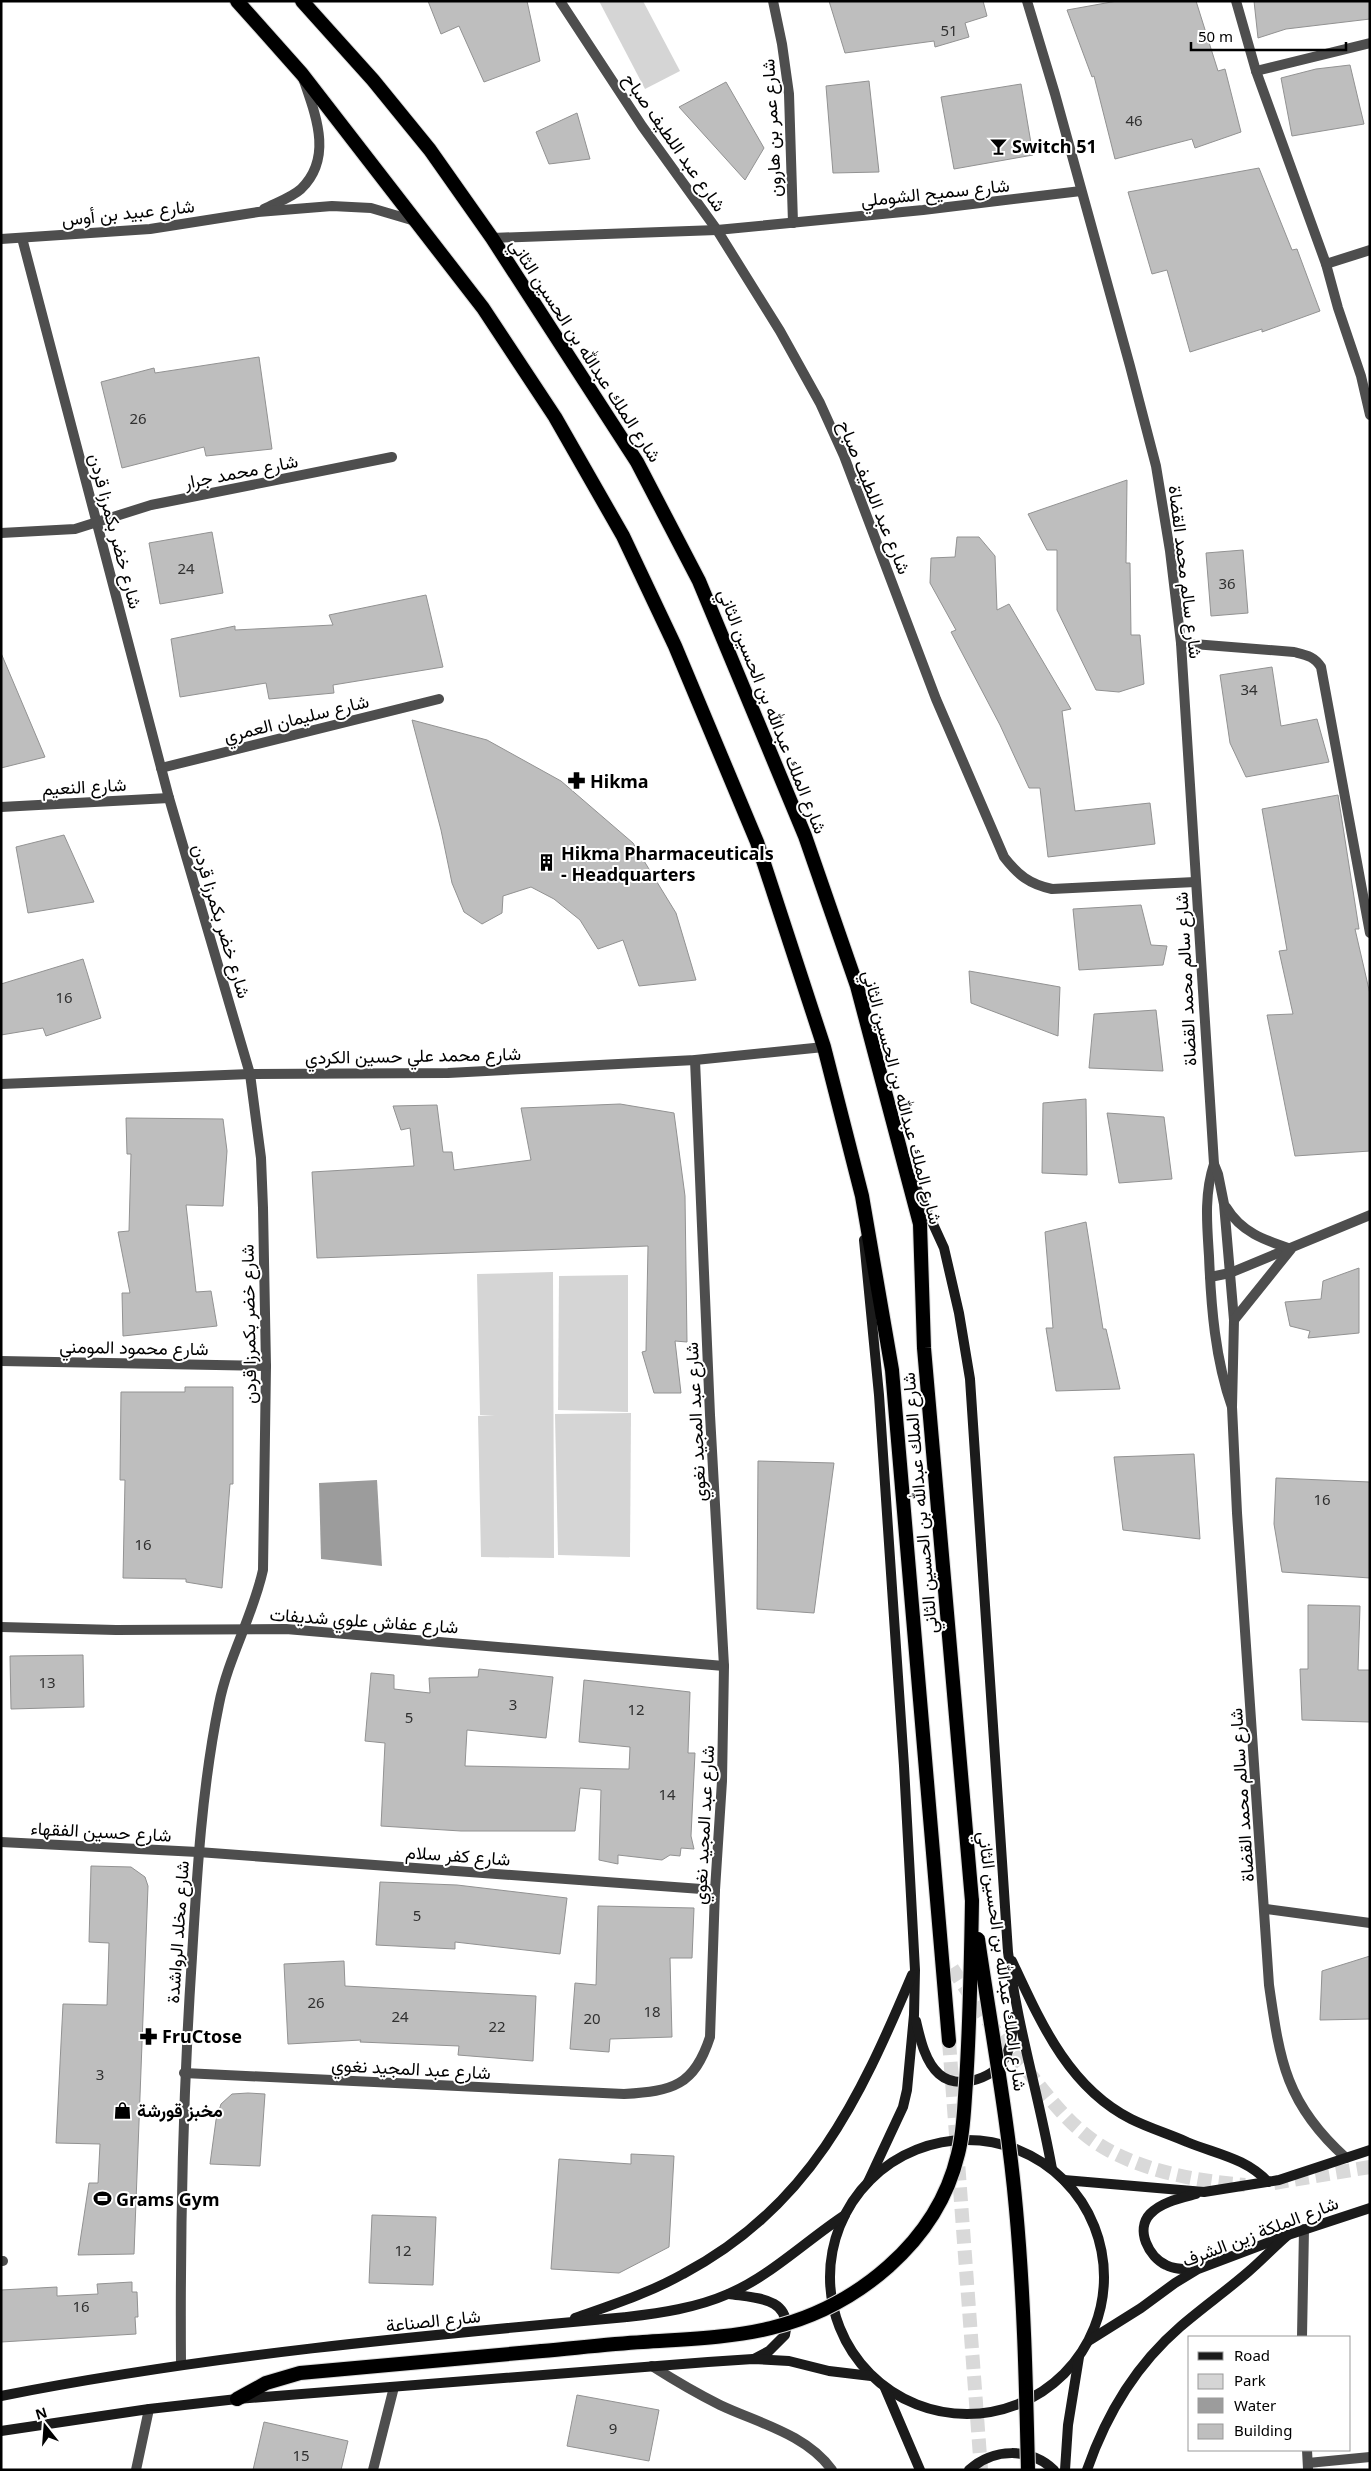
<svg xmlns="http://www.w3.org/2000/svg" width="1371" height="2471" font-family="'Noto Sans',Vazirmatn,sans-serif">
  <rect width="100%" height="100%" fill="#fff"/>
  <g fill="#d5d5d5">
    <polygon points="599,1 643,1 680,71 645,89"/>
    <polygon points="553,1272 554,1558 481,1557 478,1416 495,1415 480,1415 477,1274"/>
    <polygon points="628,1275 628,1412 558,1410 559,1276"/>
    <polygon points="631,1413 630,1557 558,1555 555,1414"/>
  </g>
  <polygon fill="#9c9c9c" points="377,1480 382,1566 321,1559 319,1483"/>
  <g fill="#bebebe" stroke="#929292">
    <polygon points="428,1 527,1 540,61 484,82 459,26 441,34"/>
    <polygon points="829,1 983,1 987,16 965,23 969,37 935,47 934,41 845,53"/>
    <polygon points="1117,1 1196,1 1218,71 1225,69 1241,132 1195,148 1192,139 1115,159 1094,76 1092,77 1067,10"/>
    <polygon points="1254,1 1370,1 1370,19 1286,29 1258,38"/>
    <polygon points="1350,65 1364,124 1292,136 1281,78 1316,69"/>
    <polygon points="869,81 879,172 833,173 826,86"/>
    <polygon points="726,82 764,148 745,180 679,107"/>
    <polygon points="1021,84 1033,155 954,169 941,97"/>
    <polygon points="577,113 590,159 549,164 536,132"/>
    <polygon points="1259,168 1292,250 1297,249 1320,311 1262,332 1262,329 1190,352 1167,270 1152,274 1128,192"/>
    <polygon points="259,357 272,449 206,456 204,447 122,468 101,382 154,368 155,373"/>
    <polygon points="1127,480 1126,563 1130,563 1131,635 1140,635 1144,684 1119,692 1096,690 1057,610 1057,550 1047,550 1028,514"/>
    <polygon points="212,532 223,593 160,604 149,543"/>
    <polygon points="957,537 979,537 995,556 997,610 1009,604 1071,709 1062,711 1075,811 1150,803 1155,844 1048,857 1040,788 1029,788 1000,725 951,632 956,630 930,583 931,558 955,557"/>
    <polygon points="1243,550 1248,613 1211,616 1206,553"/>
    <polygon points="426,595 443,667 333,685 334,693 269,699 266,683 180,697 171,639 235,626 235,630 333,625 329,615"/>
    <polygon points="1,653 45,757 1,768"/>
    <polygon points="1272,667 1281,726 1317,719 1329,762 1246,777 1230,743 1220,675"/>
    <polygon points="412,720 487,740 561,781 633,843 676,913 696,980 639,986 623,940 598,949 580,920 554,899 531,887 503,896 502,913 482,924 464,912 452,883 441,830"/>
    <polygon points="1338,795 1359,929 1355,929 1370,994 1370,1151 1295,1156 1267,1015 1293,1014 1279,951 1287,950 1262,809"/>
    <polygon points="64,835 94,902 28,913 16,847"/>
    <polygon points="1141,905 1151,945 1167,946 1163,965 1079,970 1073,909"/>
    <polygon points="83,959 101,1018 46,1036 43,1028 1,1035 1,984"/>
    <polygon points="969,971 1060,987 1058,1036 971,1003"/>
    <polygon points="1156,1010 1163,1071 1089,1068 1094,1014"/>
    <polygon points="1086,1099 1087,1175 1042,1173 1043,1103"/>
    <polygon points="620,1104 674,1113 685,1196 687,1342 675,1341 681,1393 654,1393 642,1352 646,1351 648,1246 317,1258 312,1172 414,1166 410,1128 401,1130 393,1106 437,1105 443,1152 452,1152 454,1170 531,1160 521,1108"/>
    <polygon points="1107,1113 1164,1117 1172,1179 1119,1183"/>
    <polygon points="126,1118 223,1119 227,1151 223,1206 186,1205 196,1292 211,1291 217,1326 123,1336 122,1293 130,1293 118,1232 129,1231 131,1154 127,1154"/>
    <polygon points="1086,1222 1103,1329 1106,1329 1120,1389 1056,1391 1046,1328 1053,1328 1045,1232"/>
    <polygon points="1359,1268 1359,1333 1308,1338 1310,1331 1290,1326 1285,1302 1321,1299 1323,1281"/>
    <polygon points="185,1387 233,1387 233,1484 230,1484 222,1588 186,1582 186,1579 123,1578 125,1480 120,1480 121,1392 185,1392"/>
    <polygon points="1194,1454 1200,1539 1123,1530 1114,1457"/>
    <polygon points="758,1461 834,1463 814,1613 757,1609"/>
    <polygon points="1276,1478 1370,1482 1370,1578 1282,1572 1274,1524"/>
    <polygon points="1308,1605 1360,1606 1358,1670 1370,1670 1370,1722 1302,1720 1300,1669 1308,1669"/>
    <polygon points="83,1655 84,1707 11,1709 10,1656"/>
    <polygon points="479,1669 553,1677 546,1738 467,1730 465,1766 629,1769 630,1747 579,1742 584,1680 690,1692 688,1753 695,1753 691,1836 694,1849 681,1848 680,1856 670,1855 662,1860 618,1855 618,1864 599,1860 601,1790 580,1788 575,1831 461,1831 381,1826 385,1743 365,1741 371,1673 394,1675 394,1689 430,1693 429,1678 478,1677"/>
    <polygon points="91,1866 131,1867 145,1877 148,1886 134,2254 78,2255 89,2183 98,2183 100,2144 56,2143 63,2004 107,2005 109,1943 89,1942"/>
    <polygon points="380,1882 457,1885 567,1898 560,1954 455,1942 455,1949 376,1945"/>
    <polygon points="598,1906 694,1908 692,1958 670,1958 672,2037 610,2039 609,2052 570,2049 575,1983 596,1985"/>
    <polygon points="1370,1956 1370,2019 1320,2020 1322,1971"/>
    <polygon points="344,1961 345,1986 536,1996 533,2061 458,2055 459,2046 360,2042 361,2040 288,2044 284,1964"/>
    <polygon points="248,2093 265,2094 260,2166 210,2164 216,2120 221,2104 232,2094"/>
    <polygon points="631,2154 674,2156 669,2247 619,2273 551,2269 559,2159 631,2164"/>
    <polygon points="372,2215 436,2217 433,2285 369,2283"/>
    <polygon points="132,2282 132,2292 137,2292 138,2317 135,2317 136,2334 1,2342 1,2290 57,2287 57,2296 98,2294 97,2284"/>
    <polygon points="577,2395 659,2410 649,2461 567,2446"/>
    <polygon points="264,2422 348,2441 341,2470 253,2470"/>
  </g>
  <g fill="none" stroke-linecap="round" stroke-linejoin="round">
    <g stroke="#d9d9d9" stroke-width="14" stroke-dasharray="14 7" stroke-linecap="butt">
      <path d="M952,1968C975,2003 998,2037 1026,2069C1050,2099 1075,2133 1110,2151C1152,2173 1199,2181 1245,2185"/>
      <polyline points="949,2041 981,2470"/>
      <polyline points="1274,2183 1370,2167"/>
    </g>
    <defs>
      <g id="trunk">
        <polyline points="237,1 302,74 483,308 555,417 623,536 675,646 757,842 824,1047 862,1196 892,1370 949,2041"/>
        <polyline points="302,1 373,80 430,150 492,238 637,462 699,581 805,836 857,986 920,1224 924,1348 972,1901"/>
        <polyline points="237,2399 266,2383 300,2373 542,2351"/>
      </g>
    </defs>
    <use href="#trunk" stroke="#dbdbdb" stroke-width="16"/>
    <g stroke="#4e4e4e" stroke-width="10">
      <path d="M560,1L642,126L717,230L780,331L820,403L844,456L936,699L1004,857C1018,875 1029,884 1052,889L1195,882"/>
      <polyline points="773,1 782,44 789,94 793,223"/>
      <polyline points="1236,1 1256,71 1326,264 1338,308 1361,376 1370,415"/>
      <polyline points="1256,71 1370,43"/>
      <path d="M264,209C275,203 291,198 301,189C333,158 316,116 304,81"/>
      <path d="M22,238L169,798L250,1074L261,1158L263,1208L266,1366L263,1570C253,1616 228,1658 219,1704C202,1787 197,1872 192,1957C183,2093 180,2228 181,2364"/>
      <polyline points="492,238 717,230 923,210 1081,191"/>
      <polyline points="1,239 150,229 258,212 332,206 371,208 415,221"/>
      <polyline points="1326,264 1370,250"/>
      <polyline points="1,533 75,529 151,505 392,457"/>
      <path d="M1181,643L1294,652C1306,655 1314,656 1321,667L1370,933"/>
      <polyline points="161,768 439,699"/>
      <polyline points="1,807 169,798"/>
      <polyline points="1,1084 250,1074 448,1073 695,1060 824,1047"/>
      <polyline points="1210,1277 1230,1273 1370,1215"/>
      <polyline points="1,1361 266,1366"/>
      <polyline points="1,1627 116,1630 286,1629 724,1666"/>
      <polyline points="1,1842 198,1852 715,1890"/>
      <polyline points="1266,1909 1370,1923"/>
      <path d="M184,2073L624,2094C673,2091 694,2086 710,2037L715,1890L722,1781L724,1666L710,1415L695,1060"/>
      <polyline points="1,2261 3,2261"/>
      <polyline points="1302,2337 1304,2229"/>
      <path d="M652,2366C674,2380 696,2393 720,2405C758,2423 806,2434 832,2470"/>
      <polyline points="1307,2450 1308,2469"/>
      <polyline points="1308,2463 1370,2457"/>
      <polyline points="136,2470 149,2409"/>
    </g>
    <g stroke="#4e4e4e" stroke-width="10">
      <path d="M1027,1L1055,94L1130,366L1156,466L1170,551L1181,643L1214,1164C1204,1194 1207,1225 1209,1256C1211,1306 1215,1359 1232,1407"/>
      <path d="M1214,1164L1218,1174L1224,1204L1234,1320L1232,1407L1237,1513L1269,1985C1280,2062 1286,2104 1346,2158"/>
      <path d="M1226,1207C1241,1232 1264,1240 1291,1249L1234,1320"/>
      <polyline points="373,2470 394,2387"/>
    </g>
    <g stroke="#1b1b1b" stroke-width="10">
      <path d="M912,1178L944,1248L959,1313L970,1379L1008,1952C1017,2026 1039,2096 1052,2169"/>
      <polyline points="864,1240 879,1395 904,1766 915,1970 914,2015 907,2090 903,2107 868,2182"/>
      <path d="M1012,1961C1040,2021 1068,2087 1131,2119C1149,2128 1169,2134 1187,2142C1216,2154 1246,2158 1268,2182"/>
      <path d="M916,2021C920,2038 925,2062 939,2074C948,2082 960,2083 971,2081C1005,2073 1013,2050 1013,2017"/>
      <circle cx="967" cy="2277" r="137"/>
      <polyline points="1064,2180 1204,2192 1279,2180 1370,2150"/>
      <path d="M1196,2194C1181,2198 1161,2202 1150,2214C1135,2230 1149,2257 1166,2265C1175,2270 1187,2269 1197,2269"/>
      <path d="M729,2294C755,2298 793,2297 785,2335L769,2351L754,2359"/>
      <path d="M575,2318C612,2305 649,2293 683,2274C810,2207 859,2100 912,1975"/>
      <polyline points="1090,2340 1141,2308 1175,2283 1198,2269 1288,2235 1370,2208"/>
      <polyline points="885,2388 920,2470"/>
      <path d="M1,2396C208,2355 418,2336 627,2317C661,2313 696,2308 728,2294C769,2277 807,2240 845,2215"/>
      <polyline points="1,2431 149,2409 237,2399 708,2362 753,2359 789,2361 829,2371 871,2376"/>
      <path d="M969,2470C993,2448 1030,2447 1054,2470"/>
      <polyline points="1065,2470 1068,2425 1079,2357"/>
      <path d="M1087,2470C1106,2415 1136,2365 1180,2327C1202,2308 1226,2291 1248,2272C1262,2260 1274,2247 1288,2235"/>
    </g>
    <use href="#trunk" stroke="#000" stroke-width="14"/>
    <defs>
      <g id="trunk-bridge">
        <path d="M978,1939C991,2029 1008,2119 1016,2209C1024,2296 1026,2383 1028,2470"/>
        <path d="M542,2351C576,2348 609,2344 643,2342C686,2339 730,2338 771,2328C856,2307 937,2243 958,2154C964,2131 964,2106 966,2083C970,2022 971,1962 972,1901"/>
      </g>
    </defs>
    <use href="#trunk-bridge" stroke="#dbdbdb" stroke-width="16" stroke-linecap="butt"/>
    <use href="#trunk-bridge" stroke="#000" stroke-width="14"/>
  </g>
  <defs>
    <symbol id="bar-bare" viewBox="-9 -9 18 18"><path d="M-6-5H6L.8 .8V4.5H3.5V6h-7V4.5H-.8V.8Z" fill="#000" stroke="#fff" stroke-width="2.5" paint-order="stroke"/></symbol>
    <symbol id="pharmacy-bare" viewBox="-9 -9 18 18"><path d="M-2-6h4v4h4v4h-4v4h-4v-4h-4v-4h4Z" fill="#000" stroke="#fff" stroke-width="2.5" paint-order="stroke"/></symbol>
    <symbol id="building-bare" viewBox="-9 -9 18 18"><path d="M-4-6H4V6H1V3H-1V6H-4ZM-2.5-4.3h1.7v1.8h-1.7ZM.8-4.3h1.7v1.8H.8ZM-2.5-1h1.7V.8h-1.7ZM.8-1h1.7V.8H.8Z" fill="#000" stroke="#fff" stroke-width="2.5" paint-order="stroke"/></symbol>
    <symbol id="shop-bare" viewBox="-9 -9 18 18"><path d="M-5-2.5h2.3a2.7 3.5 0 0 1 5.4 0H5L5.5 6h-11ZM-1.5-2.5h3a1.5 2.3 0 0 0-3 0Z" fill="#000" stroke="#fff" stroke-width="2.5" paint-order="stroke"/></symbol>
    <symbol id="stadium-bare" viewBox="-9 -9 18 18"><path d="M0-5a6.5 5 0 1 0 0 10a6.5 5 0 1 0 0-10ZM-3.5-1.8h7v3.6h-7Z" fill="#000" stroke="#fff" stroke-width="2.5" paint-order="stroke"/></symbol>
  </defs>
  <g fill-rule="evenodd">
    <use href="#bar-bare" x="986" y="134" width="25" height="25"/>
    <use href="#pharmacy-bare" x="564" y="768" width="25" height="25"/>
    <use href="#building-bare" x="534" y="850" width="25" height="25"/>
    <use href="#pharmacy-bare" x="136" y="2024" width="25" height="25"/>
    <use href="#shop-bare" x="110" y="2098" width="25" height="25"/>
    <use href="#stadium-bare" x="90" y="2186" width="25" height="25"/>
  </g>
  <g text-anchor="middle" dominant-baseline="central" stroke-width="4" stroke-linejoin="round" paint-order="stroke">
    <g font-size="15" fill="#303030">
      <text x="949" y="30">51</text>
      <text x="1134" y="120">46</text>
      <text x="138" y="418">26</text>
      <text x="186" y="568">24</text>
      <text x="1227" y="583">36</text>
      <text x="1249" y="689">34</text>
      <text x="64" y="997">16</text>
      <text x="1322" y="1499">16</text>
      <text x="143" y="1544">16</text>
      <text x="47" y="1682">13</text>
      <text x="513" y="1704">3</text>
      <text x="636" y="1709">12</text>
      <text x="409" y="1717">5</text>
      <text x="667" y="1794">14</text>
      <text x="417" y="1915">5</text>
      <text x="316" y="2002">26</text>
      <text x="652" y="2011">18</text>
      <text x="400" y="2016">24</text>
      <text x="592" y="2018">20</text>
      <text x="497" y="2026">22</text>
      <text x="100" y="2074">3</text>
      <text x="403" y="2250">12</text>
      <text x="81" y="2306">16</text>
      <text x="613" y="2428">9</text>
      <text x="301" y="2455">15</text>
    </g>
    <g font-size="18" fill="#000" stroke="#fff">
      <text transform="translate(771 128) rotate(-93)">شارع عمر بن هارون</text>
      <text transform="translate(675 142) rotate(55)">شارع عبد اللطيف صباح</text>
      <text transform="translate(935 192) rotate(-6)">شارع سميح الشوملي</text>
      <text transform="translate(128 212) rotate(-6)">شارع عبيد بن أوس</text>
      <text transform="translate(586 350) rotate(57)">شارع الملك عبدالله بن الحسين الثاني</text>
      <text transform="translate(241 471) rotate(-11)">شارع محمد جرار</text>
      <text transform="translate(875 497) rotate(68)">شارع عبد اللطيف صباح</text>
      <text transform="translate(116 531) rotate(75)">شارع خضر بكمرزا قردن</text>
      <text transform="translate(1186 572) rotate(83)">شارع سالم محمد القضاة</text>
      <text transform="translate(773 711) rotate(68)">شارع الملك عبدالله بن الحسين الثاني</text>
      <text transform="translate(296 718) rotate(-14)">شارع سليمان العمري</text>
      <text transform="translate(84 786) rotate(-3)">شارع النعيم</text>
      <text transform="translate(222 921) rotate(73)">شارع خضر بكمرزا قردن</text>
      <text transform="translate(1185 979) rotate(-93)">شارع سالم محمد القضاة</text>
      <text transform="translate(413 1055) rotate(-1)">شارع محمد علي حسين الكردي</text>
      <text transform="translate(903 1097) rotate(75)">شارع الملك عبدالله بن الحسين الثاني</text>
      <text transform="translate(248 1324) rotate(-91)">شارع خضر بكمرزا قردن</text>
      <text transform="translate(134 1347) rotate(1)">شارع محمود المومني</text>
      <text transform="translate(695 1422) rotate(-93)">شارع عبد المجيد نغوي</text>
      <text transform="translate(919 1503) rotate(-95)">شارع الملك عبدالله بن الحسين الثاني</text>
      <text transform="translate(364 1620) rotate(4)">شارع عفاش علوي شديفات</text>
      <text transform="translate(1241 1795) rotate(-94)">شارع سالم محمد القضاة</text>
      <text transform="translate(703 1825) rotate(-87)">شارع عبد المجيد نغوي</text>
      <text transform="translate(101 1831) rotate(3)">شارع حسين الفقهاء</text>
      <text transform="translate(458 1855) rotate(4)">شارع كفر سلام</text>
      <text transform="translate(177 1932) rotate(-86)">شارع مخلد الرواشدة</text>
      <text transform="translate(1003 1961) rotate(82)">شارع الملك عبدالله بن الحسين الثاني</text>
      <text transform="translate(411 2068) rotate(3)">شارع عبد المجيد نغوي</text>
      <text transform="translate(1260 2231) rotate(-21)">شارع الملكة زين الشرف</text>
      <text transform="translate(433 2320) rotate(-6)">شارع الصناعة</text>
    </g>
    <g font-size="18" font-weight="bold" fill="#000" stroke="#fff" text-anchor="start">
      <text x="1012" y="146">Switch 51</text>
      <text x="590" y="781">Hikma</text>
      <text x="561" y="853">Hikma Pharmaceuticals<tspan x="561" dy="21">- Headquarters</tspan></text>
      <text x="162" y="2036">FruCtose</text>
      <text x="137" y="2110">مخبز قورشة</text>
      <text x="116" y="2199">Grams Gym</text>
    </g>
  </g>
  <rect width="1371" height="2471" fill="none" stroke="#000000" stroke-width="5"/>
  <rect x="1188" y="2336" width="162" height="115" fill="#ffffff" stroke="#999999"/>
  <rect x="1198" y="2352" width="25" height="8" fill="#1b1b1b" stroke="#999999"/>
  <text x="1234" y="2361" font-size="15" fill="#000000">Road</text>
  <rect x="1198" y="2374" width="25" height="15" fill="#d5d5d5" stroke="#999999"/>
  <text x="1234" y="2386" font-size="15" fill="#000000">Park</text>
  <rect x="1198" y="2398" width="25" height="15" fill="#9c9c9c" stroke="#999999"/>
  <text x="1234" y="2411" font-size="15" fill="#000000">Water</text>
  <rect x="1198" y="2424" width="25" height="15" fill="#bebebe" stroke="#999999"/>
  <text x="1234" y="2436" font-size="15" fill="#000000">Building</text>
  <g transform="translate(45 2426) rotate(343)" stroke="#ffffff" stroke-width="4" paint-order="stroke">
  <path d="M0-4L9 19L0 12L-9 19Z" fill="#000000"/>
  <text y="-8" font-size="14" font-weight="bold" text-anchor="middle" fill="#000000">N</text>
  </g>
  <path d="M1191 42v8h155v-8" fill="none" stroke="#000000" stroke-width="2.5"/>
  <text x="1198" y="42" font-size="15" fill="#000000" stroke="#ffffff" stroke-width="4" paint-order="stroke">50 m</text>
</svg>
